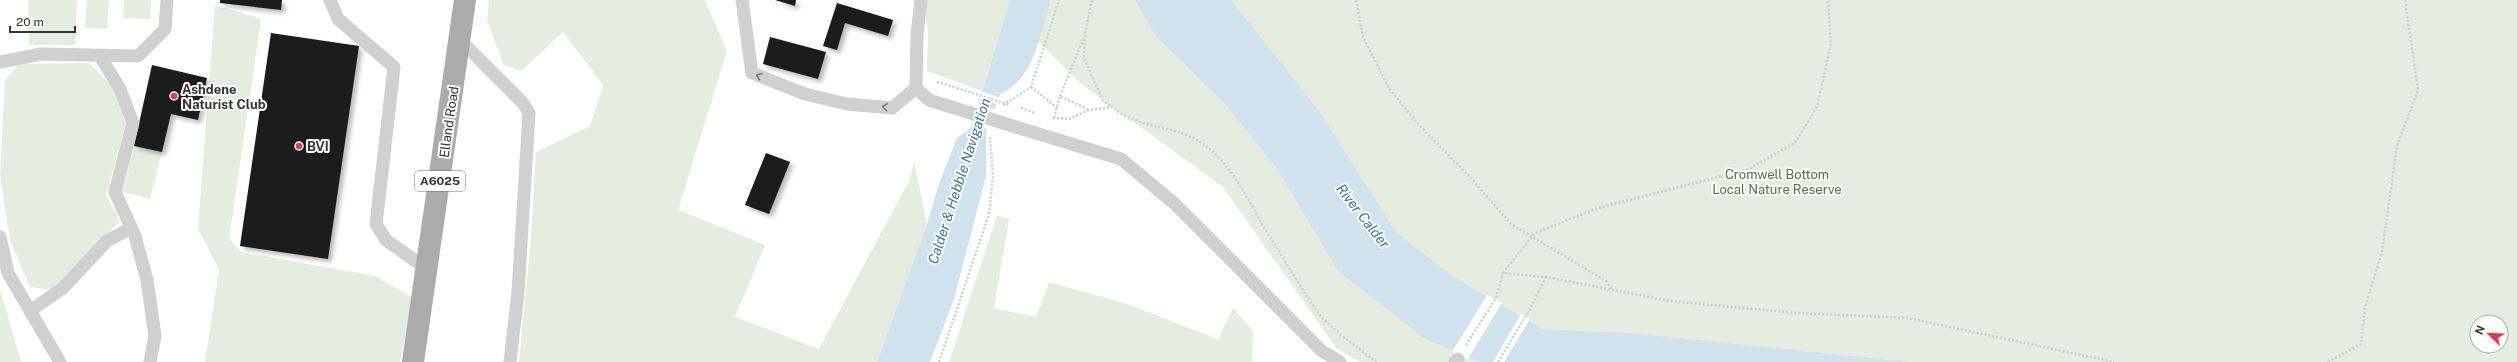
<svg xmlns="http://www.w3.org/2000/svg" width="2517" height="362" font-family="'Public Sans',sans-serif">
  <defs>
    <filter id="shadow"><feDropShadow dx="3.5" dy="3.5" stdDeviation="2" flood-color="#0004"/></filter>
  </defs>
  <rect width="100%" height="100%" fill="#fff"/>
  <g fill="#e6ecdf" fill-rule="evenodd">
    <polygon points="29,0 77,0 75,45 29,45"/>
    <polygon points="87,0 109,0 107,29 85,28"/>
    <polygon points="124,0 151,0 150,19 123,18"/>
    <polygon points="489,0 705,0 727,51 678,210 765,245 735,317 819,349 910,179 914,162 927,224 877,362 519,362 531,238 536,152 590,126 603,85 563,32 521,71 504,65 487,20"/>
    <polygon points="923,0 1010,0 982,91 927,71 928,30"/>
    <path d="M1051,0H2517V362H1360L1337,349L1223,187L1080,83L1037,40ZM2477,322H2501V346H2477Z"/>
    <polygon points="215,5 261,19 229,239 241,252 375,276 413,298 400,362 205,362 219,270 198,228"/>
    <polygon points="89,63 112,86 126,124 106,195 120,221 97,243 53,290 30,287 10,240 0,175 5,80 19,64"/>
    <polygon points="134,146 162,152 150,199 123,192"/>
    <polygon points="997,215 1009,219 994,308 1036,317 1049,282 1127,304 1218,339 1233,308 1253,331 1252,361 1254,362 949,362"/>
    <polygon points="0,289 21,362 0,362"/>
  </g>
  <g fill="#cfe2ee">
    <path d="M1010,0H1051C1040,33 1035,79 1000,94L986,133V176L954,299L930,362H877L927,224L939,184L957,138L971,128Z"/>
    <polygon points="1135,0 1231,0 1319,111 1396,232 1453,277 1543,329 1639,334 1909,362 1479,362 1424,338 1338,271 1276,167 1227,106 1156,36"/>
  </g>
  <g fill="#fff">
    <polygon points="980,91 1001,98 998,104 978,98"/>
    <polygon points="976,103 996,110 989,130 970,124"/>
    <polygon points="1487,295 1502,303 1468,359 1452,352"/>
    <polygon points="1521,314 1530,319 1504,362 1493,362"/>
  </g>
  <g fill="#1a1a1a" filter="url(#shadow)">
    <polygon points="220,0 282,0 281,10 220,3"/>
    <polygon points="775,0 796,0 795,6"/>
    <polygon points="837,3 893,20 888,36 845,23 837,50 823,46"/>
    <polygon points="271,33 359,46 328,259 240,246"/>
    <polygon points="770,37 826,52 818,79 763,64"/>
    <polygon points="152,65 207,78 198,120 171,114 162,152 134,146"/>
    <polygon points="766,153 790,162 769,214 745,205"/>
  </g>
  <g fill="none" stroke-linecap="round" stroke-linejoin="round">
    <g stroke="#cdcdcd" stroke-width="2.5" stroke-dasharray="2 2" stroke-linecap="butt">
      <polyline points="1092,0 1085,34 1084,58 1103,101 1111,106"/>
      <polyline points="1356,0 1363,37 1389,88 1419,125 1468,175 1511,224 1606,281 1613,290"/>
      <polyline points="937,82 957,88"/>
      <polyline points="1031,87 1057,108"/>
      <polyline points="1060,96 1084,37"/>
      <polyline points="1003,105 1031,87 1059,0"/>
      <path d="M1053,118L1069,119L1089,110L1112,107C1138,130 1178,124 1206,146C1232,166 1248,199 1264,227C1281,255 1298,283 1316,310C1328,327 1359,348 1376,362"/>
      <polyline points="1054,118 1060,96 1089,110"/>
      <polyline points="1503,273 1535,233 1598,208 1749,169 1795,143 1817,107 1831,44 1828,0"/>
      <polyline points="1466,345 1496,298 1503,273 1546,277 1670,301 1796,313 1908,318 2114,362"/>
      <polyline points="939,362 989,214 993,176 990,137"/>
      <polyline points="1498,362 1530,309 1546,277"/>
      <polyline points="2328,362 2361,344 2365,307 2382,252 2397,146 2418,90 2405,0"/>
    </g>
    <g stroke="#d0d0d0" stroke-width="13">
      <polyline points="330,0 338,19 394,67 376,224 386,240 427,269"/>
      <polyline points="742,0 752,73 805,94 847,104 892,108 916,88"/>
      <polyline points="921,0 917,35 916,88 929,100 948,106"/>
      <polyline points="461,41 523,103 529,113 518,292 510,362"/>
      <polyline points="100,56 120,89 133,123 115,192 135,236 147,280 155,336 150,362"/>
      <polyline points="0,62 41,54 138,56 165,29 167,0"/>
      <polyline points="1016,127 1121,159 1175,204 1322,351 1340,362"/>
      <polyline points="0,237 8,273 60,362"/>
      <polyline points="30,311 63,288 107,241 131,228"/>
      <polyline points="1455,362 1458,359"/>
    </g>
    <polyline stroke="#ababab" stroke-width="22" points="413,362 465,0"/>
    <g stroke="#cdcdcd" stroke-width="2.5" stroke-dasharray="2 2" stroke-linecap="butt">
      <polyline points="957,88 1010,105"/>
      <polyline points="1021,108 1035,113"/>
    </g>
    <polyline stroke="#d0d0d0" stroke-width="13" points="948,106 1016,127"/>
  </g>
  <defs><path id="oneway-chevron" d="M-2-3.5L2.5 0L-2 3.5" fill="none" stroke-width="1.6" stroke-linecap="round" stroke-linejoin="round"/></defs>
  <g stroke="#7a7a7a">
    <use href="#oneway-chevron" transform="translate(759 76) rotate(-159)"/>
    <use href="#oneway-chevron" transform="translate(885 107) rotate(-175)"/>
  </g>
  <g fill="#e63946" stroke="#fff" stroke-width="1.5">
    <circle cx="174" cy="96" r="4"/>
    <circle cx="299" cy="146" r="4"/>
  </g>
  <g text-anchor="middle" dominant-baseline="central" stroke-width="4" stroke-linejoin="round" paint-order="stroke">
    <rect fill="#fff" stroke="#707070" stroke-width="1" x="415" y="171" width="50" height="20" rx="3"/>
    <g font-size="12" font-weight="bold" fill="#333">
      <text x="440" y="181">A6025</text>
    </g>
    <g font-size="13" font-weight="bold" fill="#333" stroke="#fff" text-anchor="start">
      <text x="182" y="89">Ashdene<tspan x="182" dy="15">Naturist Club</tspan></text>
      <text x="307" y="146">BVI</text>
    </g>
    <g font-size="13" fill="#333" stroke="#fff">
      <text transform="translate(449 122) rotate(-82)">Elland Road</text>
    </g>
    <g font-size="13" fill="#56703f" stroke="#fff">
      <text x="1777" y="174">Cromwell Bottom<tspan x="1777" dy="15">Local Nature Reserve</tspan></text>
    </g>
    <g font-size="14" font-style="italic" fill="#3f7597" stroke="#fff">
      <text transform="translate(959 181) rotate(-72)">Calder &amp; Hebble Navigation</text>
      <text transform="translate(1363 216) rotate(52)">River Calder</text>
    </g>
  </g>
  <g transform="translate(2489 334) rotate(293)"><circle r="19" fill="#ffffff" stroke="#adadad"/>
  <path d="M0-3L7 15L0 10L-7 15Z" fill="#e63946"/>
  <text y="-6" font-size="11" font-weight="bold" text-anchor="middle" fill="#333333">N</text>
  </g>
  <path d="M10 26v6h65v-6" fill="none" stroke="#333333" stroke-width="2"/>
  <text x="16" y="26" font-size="12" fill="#333333" stroke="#ffffff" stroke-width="3" paint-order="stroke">20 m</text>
</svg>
